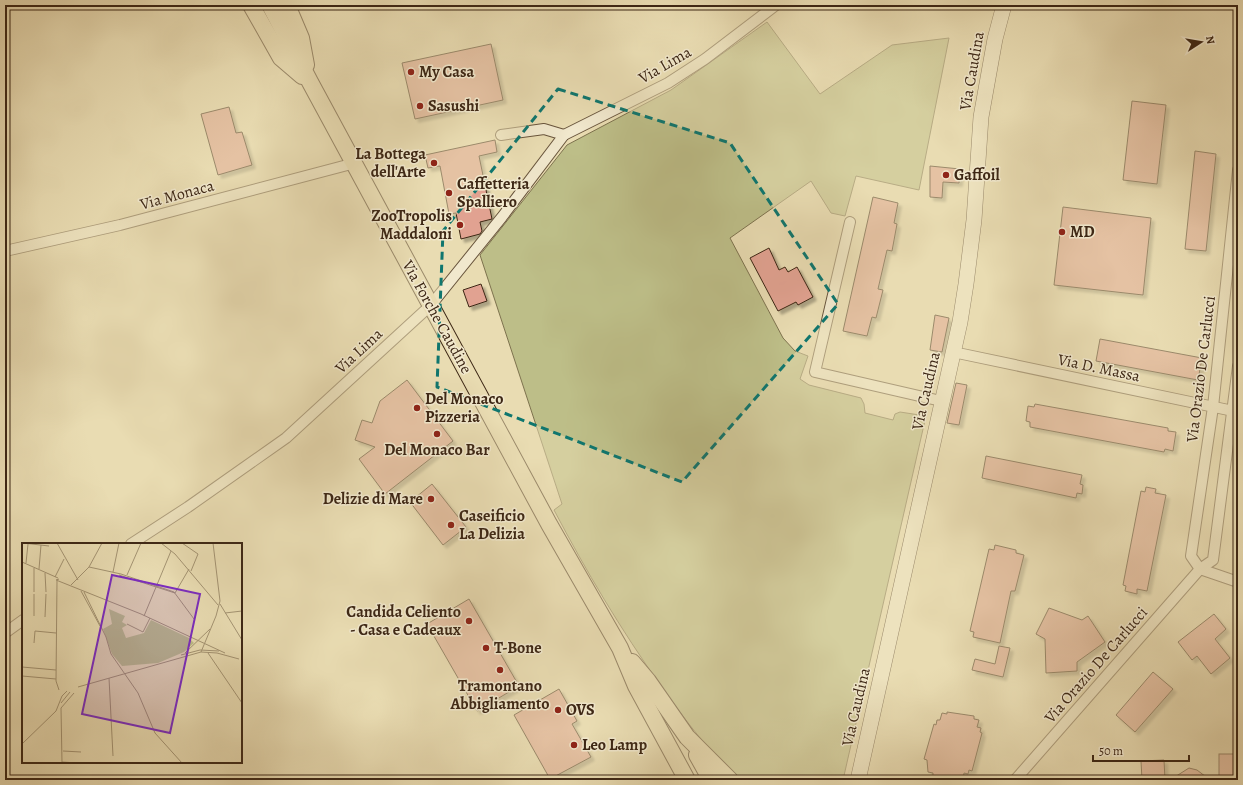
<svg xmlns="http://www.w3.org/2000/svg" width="1243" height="785" font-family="Alegreya,serif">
  <defs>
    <filter id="shadow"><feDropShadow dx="3.5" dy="3.5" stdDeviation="1" flood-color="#0004"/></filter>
  </defs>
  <rect width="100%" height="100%" fill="#e9dcb2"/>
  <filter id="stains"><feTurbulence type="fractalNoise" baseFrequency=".005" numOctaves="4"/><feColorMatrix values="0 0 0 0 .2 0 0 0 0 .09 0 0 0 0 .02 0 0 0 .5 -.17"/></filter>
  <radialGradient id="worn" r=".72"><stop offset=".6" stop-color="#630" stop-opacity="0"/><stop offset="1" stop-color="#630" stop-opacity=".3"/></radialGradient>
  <path fill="#bdbe88" stroke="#7d724e" d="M767,22L820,94L892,45L949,38L919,190L856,176L845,216L831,213L811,181L730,238L783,338L795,351L808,356L800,379L809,385L861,398L864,404L865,413L893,420L895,414L900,412L926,416L843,780H742C709,753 686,721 661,686C621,630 586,571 554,510L562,504L480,255L567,145L671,90Z"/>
  <g fill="#e1a291" stroke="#3d2715" filter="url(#shadow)">
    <polygon points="491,44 503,100 415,119 402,63"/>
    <polygon points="1132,101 1166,105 1157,184 1123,180"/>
    <polygon points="229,107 236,133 242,132 252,165 218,175 201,114"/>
    <polygon points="495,140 497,152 479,156 492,219 480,222 482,231 480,234 461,239 456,213 449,214 440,166 428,168 425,155"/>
    <polygon points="1195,151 1216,154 1206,251 1185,249"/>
    <polygon points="930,166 960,169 959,183 943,182 942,198 930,197"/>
    <polygon points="873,197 898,203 894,223 897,224 892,251 887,250 878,289 883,290 876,318 872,317 867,336 843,331"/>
    <polygon points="1063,207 1151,218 1143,295 1054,285"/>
    <polygon points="769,248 779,270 785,267 788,272 797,267 813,297 798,305 796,302 778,311 750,258"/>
    <polygon points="481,284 487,301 469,307 463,290"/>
    <polygon points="935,315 949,318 942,352 930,350"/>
    <polygon points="1100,339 1202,358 1198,380 1096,361"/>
    <polygon points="407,380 453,441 385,494 359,459 375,447 355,440 362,420 372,423 380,401"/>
    <polygon points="956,383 967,385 959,425 947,423"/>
    <polygon points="1035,404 1168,428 1168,431 1176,432 1173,451 1165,449 1164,452 1030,427 1030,422 1026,421 1028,406 1034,407"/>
    <polygon points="986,456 1082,475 1080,484 1083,485 1082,494 1077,493 1076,498 982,478"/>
    <polygon points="432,484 466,527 443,545 410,502"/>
    <polygon points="1146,487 1156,489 1155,493 1166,495 1147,591 1137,589 1137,594 1125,591 1126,586 1123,585 1141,491 1145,492"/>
    <polygon points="995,545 1016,550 1016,553 1024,555 1015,591 1011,591 1000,643 973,637 974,632 970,631 989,549 994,550"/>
    <polygon points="469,599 519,686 477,711 427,624"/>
    <polygon points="1049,608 1082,620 1088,616 1105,642 1077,662 1077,671 1046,673 1045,639 1036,634"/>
    <polygon points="1214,614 1226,629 1215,639 1230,658 1211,674 1197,656 1192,660 1178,642"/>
    <polygon points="999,646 1010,648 1003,677 972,670 975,659 995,664"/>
    <polygon points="1153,672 1173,689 1135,732 1116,715"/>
    <polygon points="559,689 577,721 572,724 591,757 550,779 514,715"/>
    <polygon points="947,712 974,716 974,719 979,720 977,727 981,728 980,732 982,733 972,771 969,770 968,774 964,773 963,780 933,777 933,773 928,772 927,760 924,759 934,724 936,725 937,720 940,720 942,713 947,714"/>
    <rect x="1219" y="754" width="19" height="26"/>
    <polygon points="1164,760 1165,780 1142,780 1141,761"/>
    <polygon points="1189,768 1197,770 1210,780 1170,780"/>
  </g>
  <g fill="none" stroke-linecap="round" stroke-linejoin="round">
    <defs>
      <g id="minor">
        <polyline points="501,135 544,129 564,135"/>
        <polyline points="1238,170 1213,407 1191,556 1200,569 1238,582"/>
        <polyline points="850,222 815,372 941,401"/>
        <polyline points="5,251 120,225 355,163"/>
        <polyline points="953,352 1238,412"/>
        <polyline points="131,544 188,507 286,438 431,305 502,217 564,135 668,83 705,59 776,5"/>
        <polyline points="5,633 23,620"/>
        <polyline points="1015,780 1200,569 1213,560 1238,366"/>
      </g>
      <polyline id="secondary" points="858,780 960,322 966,284 974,220 981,117 995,39 1004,5"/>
      <g id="primary">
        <polyline points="251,5 281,58 302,76"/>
        <polyline points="270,5 310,82 549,524 620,648 636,686 687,780"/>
        <polyline points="287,5 301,38 306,65"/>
        <polyline points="632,662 648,681 687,737 730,780"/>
        <polyline points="697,755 711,780"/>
      </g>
    </defs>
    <use href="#minor" stroke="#68543c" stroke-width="12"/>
    <use href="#secondary" stroke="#3d2715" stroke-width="16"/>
    <use href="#primary" stroke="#3d2715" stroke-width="18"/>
    <use href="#minor" stroke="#f1e8cd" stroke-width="10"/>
    <use href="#secondary" stroke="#f1e8cd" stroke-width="15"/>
    <use href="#primary" stroke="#e9dcb2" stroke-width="16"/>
  </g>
  <path d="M0 0H1243V785H0ZM558,89L730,143L838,304L682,482L437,387L443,231Z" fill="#e9dcb2" fill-opacity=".55" fill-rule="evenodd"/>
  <path fill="none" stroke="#0f766e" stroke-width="3" stroke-dasharray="8 5" stroke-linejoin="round" d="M558,89L730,143L838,304L682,482L437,387L443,231Z"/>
  <g fill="#8f2418" stroke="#f1e8cd" stroke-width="1.5">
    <circle cx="411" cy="72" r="4"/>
    <circle cx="420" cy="106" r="4"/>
    <circle cx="434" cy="163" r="4"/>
    <circle cx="946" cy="175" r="4"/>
    <circle cx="449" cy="193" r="4"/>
    <circle cx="460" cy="225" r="4"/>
    <circle cx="1062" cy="232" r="4"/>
    <circle cx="417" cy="408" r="4"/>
    <circle cx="437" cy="434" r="4"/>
    <circle cx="431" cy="499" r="4"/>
    <circle cx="451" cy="525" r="4"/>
    <circle cx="469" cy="621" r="4"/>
    <circle cx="486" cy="648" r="4"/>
    <circle cx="500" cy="670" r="4"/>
    <circle cx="558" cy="710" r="4"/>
    <circle cx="574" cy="745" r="4"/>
  </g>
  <g text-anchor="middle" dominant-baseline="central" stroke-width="3" stroke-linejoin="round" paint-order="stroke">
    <g font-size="16" fill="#3d2715" stroke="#f1e8cd">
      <text transform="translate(665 65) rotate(-30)">Via Lima</text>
      <text transform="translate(972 71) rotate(-80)">Via Caudina</text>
      <text transform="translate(177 195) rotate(-15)">Via Monaca</text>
      <text transform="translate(437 317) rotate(61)">Via Forche Caudine</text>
      <text transform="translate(359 351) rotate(-43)">Via Lima</text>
      <text transform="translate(1099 368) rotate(12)">Via D. Massa</text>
      <text transform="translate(1201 369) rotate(-83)">Via Orazio De Carlucci</text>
      <text transform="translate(926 391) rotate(-77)">Via Caudina</text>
      <text transform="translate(1096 665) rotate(-49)">Via Orazio De Carlucci</text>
      <text transform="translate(856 707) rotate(-77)">Via Caudina</text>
    </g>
    <g font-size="16" font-weight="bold" fill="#3d2715" stroke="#f1e8cd" text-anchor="start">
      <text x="419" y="72">My Casa</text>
      <text x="428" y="106">Sasushi</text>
      <text x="426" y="154" text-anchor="end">La Bottega<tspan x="426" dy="18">dell'Arte</tspan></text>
      <text x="954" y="175">Gaffoil</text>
      <text x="457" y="184">Caffetteria<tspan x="457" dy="18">Spalliero</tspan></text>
      <text x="452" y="216" text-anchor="end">ZooTropolis<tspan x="452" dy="18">Maddaloni</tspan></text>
      <text x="1070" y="232">MD</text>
      <text x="425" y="399">Del Monaco<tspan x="425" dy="18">Pizzeria</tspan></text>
      <text x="437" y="450" text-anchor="middle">Del Monaco Bar</text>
      <text x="423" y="499" text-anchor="end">Delizie di Mare</text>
      <text x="459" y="516">Caseificio<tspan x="459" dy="18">La Delizia</tspan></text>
      <text x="461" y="612" text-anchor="end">Candida Celiento<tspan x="461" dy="18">- Casa e Cadeaux</tspan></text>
      <text x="494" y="648">T-Bone</text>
      <text x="500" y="686" text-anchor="middle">Tramontano<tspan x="500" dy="18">Abbigliamento</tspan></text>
      <text x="566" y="710">OVS</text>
      <text x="582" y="745">Leo Lamp</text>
    </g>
  </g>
  <g transform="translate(22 543)">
    <rect width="220" height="220" fill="#e9dcb2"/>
    <path d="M87,66L103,73L100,79L105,82L100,85L104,95L122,90L129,77L167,95L172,100L162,109L136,120L100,123L90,111L81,86L90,81Z" fill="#bdbe88"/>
    <path fill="none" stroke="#a49473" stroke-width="1" d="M1,0L27,3M35,0L56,37M139,0L153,11L196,62M160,0L176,11L169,28M0,19L36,35M4,20L6,1M67,24L99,31L152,49L172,76M12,25V49M17,26L19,2M91,29L97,0M23,30L24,49M97,32L153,50M105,32L119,0M33,34L42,16M37,36L34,37L119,71L203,110M35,38L34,138L37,147M49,42L67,24L80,0M59,48L78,83M62,49L84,94L89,111L116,150L133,190L160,220M153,50L167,26M198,61L220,97M203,70L220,68M12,73V51M122,73L149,8M23,74L24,51M105,81L121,89L128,75M12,100L13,88L34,90M179,109L194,73L198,58L191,0M163,110L188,86M186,110L220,160M159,112L178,107L197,108M0,124L34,127M0,133L34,136M87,135L91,213M56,144L179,109L195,110L217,116M39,160L48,149M0,201L34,168L40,153L45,148M41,208L59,209M40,219L55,220M40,220L39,165L52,150"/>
    <path fill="#7b2cbf" fill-opacity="0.15" stroke="#7b2cbf" stroke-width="2" d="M90,32L178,51L148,190L60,171Z"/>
    <rect width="220" height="220" fill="none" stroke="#3d2715" stroke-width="2"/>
  </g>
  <rect width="1243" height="785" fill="none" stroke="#e9dcb2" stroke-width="20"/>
  <rect x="6" y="6" width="1231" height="773" fill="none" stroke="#3d2715" stroke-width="2"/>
  <rect x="10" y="10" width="1223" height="765" fill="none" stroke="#3d2715"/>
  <g transform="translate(1201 42) rotate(78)" stroke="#f1e8cd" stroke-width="3" paint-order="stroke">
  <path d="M0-3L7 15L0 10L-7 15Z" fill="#3d2715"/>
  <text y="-6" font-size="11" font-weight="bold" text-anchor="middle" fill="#3d2715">N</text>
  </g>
  <path d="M1093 755v6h96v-6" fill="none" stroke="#3d2715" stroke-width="2"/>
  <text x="1099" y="755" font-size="12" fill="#3d2715" stroke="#f1e8cd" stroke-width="3" paint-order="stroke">50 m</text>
  <rect width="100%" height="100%" filter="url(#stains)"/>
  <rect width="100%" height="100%" fill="url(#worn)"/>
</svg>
